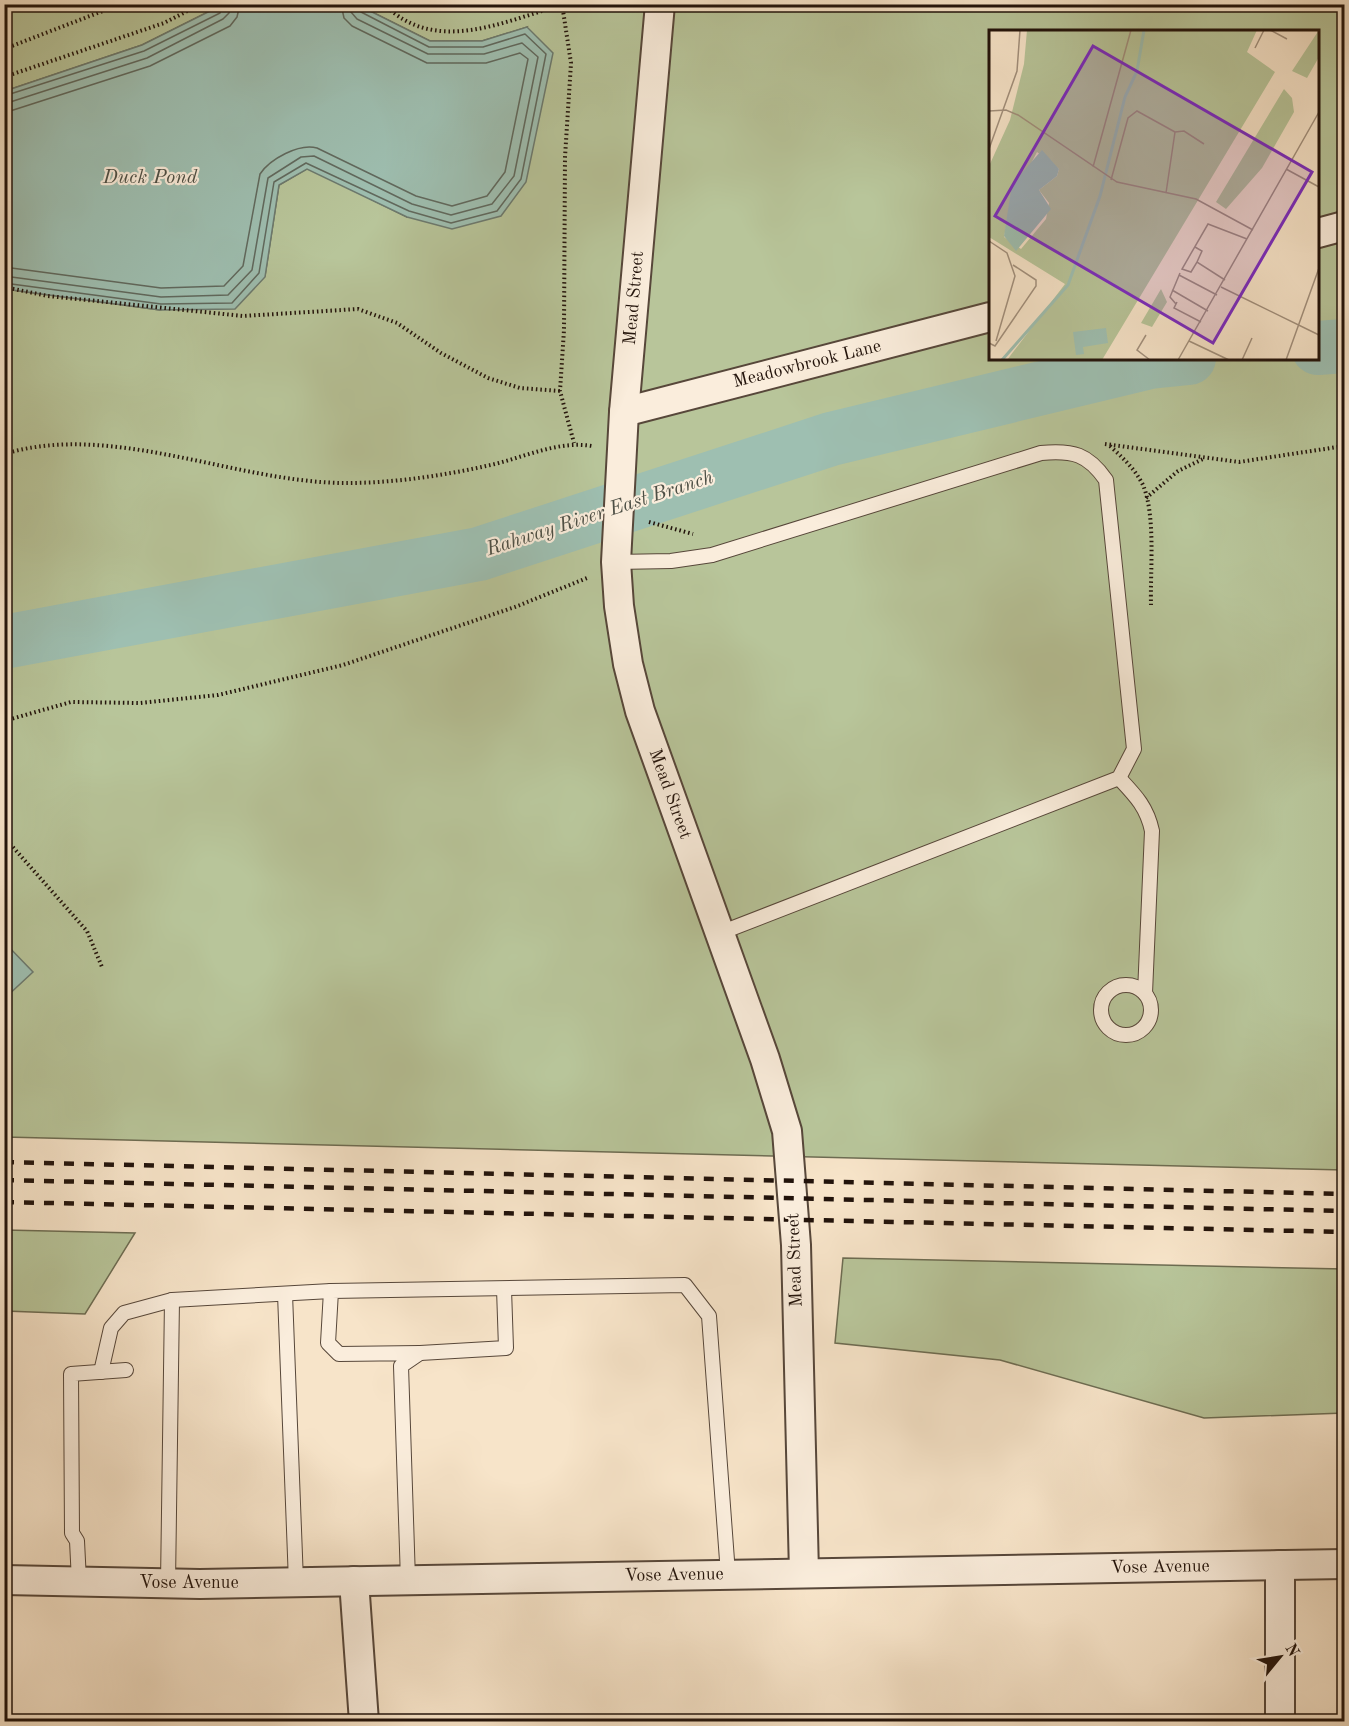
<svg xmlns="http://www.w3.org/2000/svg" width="1349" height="1726" font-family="'Old Standard TT',serif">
  <rect width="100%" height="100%" fill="#f7e4c9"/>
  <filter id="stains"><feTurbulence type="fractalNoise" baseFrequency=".00333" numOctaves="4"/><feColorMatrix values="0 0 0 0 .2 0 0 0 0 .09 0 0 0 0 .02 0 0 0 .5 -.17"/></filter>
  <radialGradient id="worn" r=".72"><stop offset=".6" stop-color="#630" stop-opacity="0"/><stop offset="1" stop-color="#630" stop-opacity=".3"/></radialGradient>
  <g fill="#b8c59a" stroke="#6d6c52" stroke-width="1.5" fill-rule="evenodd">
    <polygon points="4,5 222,5 142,45 5,91"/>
    <path d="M358,5H1344V1170L5,1137V289L160,310L265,276L279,185L308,168L407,217L527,27L482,41H430ZM990,32H1318V358H990Z"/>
    <polygon points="5,1230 135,1233 85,1314 5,1311"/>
    <polygon points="843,1258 1344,1269 1344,1413 1204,1418 1000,1360 835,1343"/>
  </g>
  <g fill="#9ebfb1" stroke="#6c7a6f" stroke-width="1.5">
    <polygon points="222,5 358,5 430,41 482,41 527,27 553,53 526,182 501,216 452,229 407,217 307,169 279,185 265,277 235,309 160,310 5,289 5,91 142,45"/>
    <polygon points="5,943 33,972 5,998"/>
  </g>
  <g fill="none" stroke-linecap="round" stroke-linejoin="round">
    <g stroke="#60695e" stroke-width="1.5">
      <polyline points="4,96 144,51 220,13 223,4"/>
      <polyline points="4,104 147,58 223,19 229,13 231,4"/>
      <polyline points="4,113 150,66 230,26 237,17 240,4"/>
      <path d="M4,267L161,288L224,286L243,266L260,174C270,159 299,143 317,148L416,196L452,206L487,196L505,172L528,59L520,53L486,63H427L352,26L344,18L341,4"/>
      <polyline points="4,276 161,297 228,295 252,270 268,178 301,157 314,156 412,204 451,215 492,204 514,176 538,57 522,43 484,54 428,54 357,19 351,12 350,4"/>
      <polyline points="4,283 161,304 232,303 259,273 274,182 306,163 409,211 451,223 497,211 521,179 546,54 525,34 483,47 429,47 361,12 358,4"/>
    </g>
    <g stroke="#9ebfb1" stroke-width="54">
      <polyline points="1318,348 1344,346"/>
      <polyline points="4,642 479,554 831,439 1150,362 1189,358"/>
    </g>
    <defs>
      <g id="lane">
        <path d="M616,562L671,561L712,555L1041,453C1073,450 1088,454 1106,480L1134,749L1119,778L720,933"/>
        <path d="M1119,778C1135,795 1147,807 1152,831L1145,993"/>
        <circle cx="1126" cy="1010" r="25"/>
        <polyline points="285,1294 296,1582"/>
        <polyline points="420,1353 506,1348 504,1289"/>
        <polyline points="101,1372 111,1328 124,1313 172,1300 331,1291"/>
        <polyline points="408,1580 401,1366 420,1353 339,1354 328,1343 331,1291 685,1285 709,1316 728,1574"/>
        <polyline points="79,1581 77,1541 72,1533 71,1374 126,1370"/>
        <polyline points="168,1583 172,1300"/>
      </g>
      <g id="street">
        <polyline points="660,4 624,412 616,562 619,606 628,664 640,711 765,1059 787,1131 796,1245 804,1573"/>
        <polyline points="1318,233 1344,226"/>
        <polyline points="624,412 990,317"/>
        <polyline points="1280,1565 1280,1722"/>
        <polyline points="4,1580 200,1584 1344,1564"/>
        <polyline points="354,1581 364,1722"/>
      </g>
    </defs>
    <use href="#lane" stroke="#57473a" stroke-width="16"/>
    <use href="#street" stroke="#57473a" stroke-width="32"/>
    <g stroke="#22130b" stroke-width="4" stroke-dasharray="1.5 3" stroke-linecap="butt">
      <path d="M384,4C435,56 504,21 562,5"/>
      <polyline points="562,4 571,63 565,157 564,330 560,391 574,443"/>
      <polyline points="4,49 121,4"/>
      <polyline points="4,77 164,23 201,4"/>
      <polyline points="4,287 48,296 243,316 358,309 397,323 441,353 488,378 520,388 560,391"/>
      <polyline points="1105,444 1239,462 1344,446"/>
      <path d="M1110,446C1123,458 1135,469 1143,485C1156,516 1150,572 1151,605"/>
      <path d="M4,454C113,421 236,483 346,483C393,483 441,476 486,466C521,459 557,440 592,446"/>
      <polyline points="1146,498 1178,471 1203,459"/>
      <polyline points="649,522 693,534"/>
      <polyline points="4,721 71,702 140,703 218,695 343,665 515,607 587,578"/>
      <polyline points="4,837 87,931 102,967"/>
    </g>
    <use href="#lane" stroke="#faeddc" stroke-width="14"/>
    <use href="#street" stroke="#faeddc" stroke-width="28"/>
    <g stroke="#22130b" stroke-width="4.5" stroke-dasharray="10 10" stroke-linecap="butt">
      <polyline points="4,1162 1344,1194"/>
      <polyline points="4,1180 1344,1211"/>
      <polyline points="4,1202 1344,1232"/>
    </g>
  </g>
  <g text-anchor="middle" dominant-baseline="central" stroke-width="4.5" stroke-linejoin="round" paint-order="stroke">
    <g font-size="18" fill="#22130b" stroke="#faeddc">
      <text transform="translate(634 298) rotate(-85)">Mead Street</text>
      <text transform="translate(807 364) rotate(-14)">Meadowbrook Lane</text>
      <text transform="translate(670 794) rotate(70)">Mead Street</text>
      <text transform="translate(795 1260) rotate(-92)">Mead Street</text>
      <text transform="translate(1160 1567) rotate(-1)">Vose Avenue</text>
      <text transform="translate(674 1575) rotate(-1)">Vose Avenue</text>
      <text x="189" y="1583">Vose Avenue</text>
    </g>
    <g font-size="20" font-style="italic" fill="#4d4f45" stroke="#faeddc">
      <text x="150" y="178">Duck Pond</text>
      <text transform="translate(600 514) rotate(-18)">Rahway River East Branch</text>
    </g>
  </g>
  <g transform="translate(989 30)">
    <rect width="330" height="330" fill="#f7e4c9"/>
    <path d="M38,0H268L258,22L286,42L113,330H18L76,254L0,207V136L21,90L35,34ZM48,122L70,139L68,146L50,160L60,173L57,189L32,219L15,207L22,172ZM330,0V27L318,48L303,41ZM295,59L303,68L305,82L273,138L237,179L227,172ZM172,259L178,272L163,297L152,293Z" fill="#b8c59a" fill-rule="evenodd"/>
    <path d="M53,120L70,139L68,146L50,160L62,179L27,221L15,206L23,154ZM117,298L119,313L94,317L95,324L87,325L84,302Z" fill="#9ebfb1"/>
    <path fill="none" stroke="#9ebfb1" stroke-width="3" d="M13,330L79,255L111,166L136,67L148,41L155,0"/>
    <path fill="none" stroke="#a2907d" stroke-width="1.5" d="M281,0L298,9M266,18L275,0M0,81L17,80L29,85L128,152L207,169L264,200M186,102L195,101L215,114M0,119L28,41L31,0M104,137L142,0M297,139L330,157M122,150L139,88L148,81L186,102L177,163M0,211L18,223L26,246L7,311M206,217L213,221L208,232M190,245L228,265M236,250L208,232L202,242L193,239L219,194L258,209M232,257L330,305M183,260L219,281M188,272L185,278L212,292M187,274L181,267L191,243M157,305L148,320L161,330M200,311L240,330M0,313L6,316L47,256V250L24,235M189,330L330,82M253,330L263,308M297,330L330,238"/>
    <path fill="#7b2cbf" fill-opacity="0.15" stroke="#7b2cbf" stroke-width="3" d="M104,16L323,142L224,313L6,186Z"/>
    <rect width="330" height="330" fill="none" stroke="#22130b" stroke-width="3"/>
  </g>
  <rect width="1349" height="1726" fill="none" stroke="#f7e4c9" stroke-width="24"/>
  <rect x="6" y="6" width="1337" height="1714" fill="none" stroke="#22130b" stroke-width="3"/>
  <rect x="12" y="12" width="1325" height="1702" fill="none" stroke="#22130b" stroke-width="1.5"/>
  <g transform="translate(1280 1657) rotate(60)" stroke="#faeddc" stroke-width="4.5" paint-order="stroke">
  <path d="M0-4.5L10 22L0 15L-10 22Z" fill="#22130b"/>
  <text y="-9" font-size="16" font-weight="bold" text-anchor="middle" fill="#22130b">N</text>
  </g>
  <rect width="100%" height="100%" filter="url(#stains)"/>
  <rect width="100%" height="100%" fill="url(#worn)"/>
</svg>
